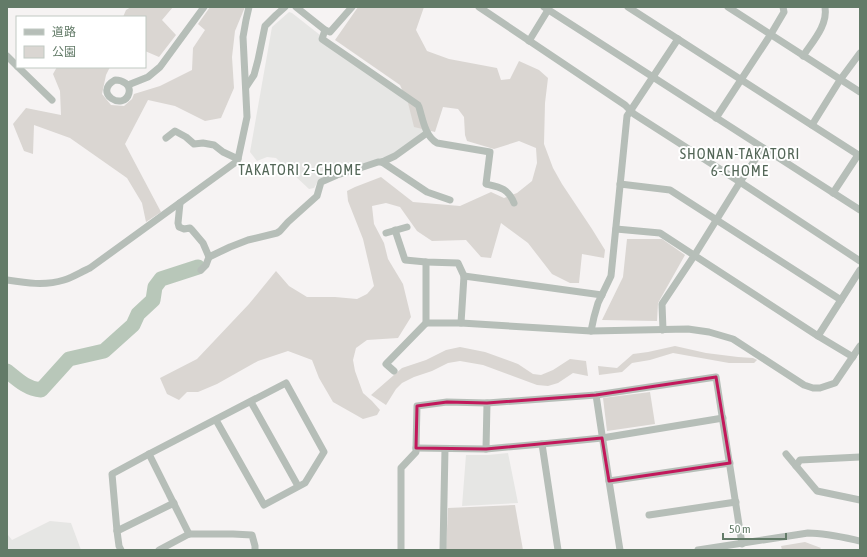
<svg xmlns="http://www.w3.org/2000/svg" width="867" height="557" font-family="'Asap Condensed','Noto Sans JP',sans-serif">
  <rect width="100%" height="100%" fill="#f6f3f3"/>
  <g fill="#e6e6e4">
    <polygon points="289,12 292,13 320,35 318,40 417,107 424,131 394,154 325,176 318,181 314,188 309,189 276,158 267,157 257,161 250,152 272,27"/>
    <polygon points="508,453 518,503 462,506 466,455 488,455"/>
    <polygon points="50,521 71,523 81,550 7,550 8,535 12,540"/>
  </g>
  <g fill="#dad6d2">
    <polygon points="131,7 173,7 162,20 176,35 159,57 145,51 145,17 123,17 126,10"/>
    <polygon points="210,7 245,7 235,31 232,57 234,88 221,118 205,121 175,106 148,100 125,144 161,212 146,222 142,203 127,178 70,138 34,125 33,154 24,151 13,124 26,108 61,115 60,91 53,74 57,67 110,67 106,75 102,94 111,105 124,106 132,99 134,94 160,86 192,70 193,48 205,30 198,24"/>
    <polygon points="358,7 424,7 416,30 427,51 449,59 497,68 501,80 510,79 519,61 539,70 548,78 545,103 544,144 553,168 562,184 592,229 605,250 604,258 582,254 579,283 570,283 552,274 528,243 501,223 491,258 481,257 466,240 432,241 417,231 400,207 386,203 372,206 374,224 384,243 388,259 403,284 411,317 398,338 367,340 356,348 353,360 355,371 363,393 372,401 380,410 377,415 363,419 333,402 319,378 312,360 288,351 258,361 217,384 198,392 187,392 179,400 167,394 160,378 197,359 249,304 276,271 289,286 307,297 335,297 357,299 367,294 374,286 363,239 348,201 347,191 355,187 381,177 413,202 460,206 491,192 504,198 517,193 532,181 537,163 536,148 519,141 494,149 467,141 465,135 464,117 458,109 443,107 435,132 414,127 408,103 400,85 335,40"/>
    <polygon points="627,239 662,239 685,255 658,303 657,321 602,320 623,277"/>
    <polygon points="675,346 706,353 738,357 753,358 757,360 754,363 729,363 673,353 650,360 632,363 622,372 599,375 598,366 617,368 633,354 648,352"/>
    <polygon points="460,347 485,352 518,364 533,374 541,375 553,370 570,359 586,361 588,376 573,373 558,383 548,386 537,385 483,365 460,361 448,363 432,371 414,377 402,383 396,389 386,405 371,395 402,368 426,360 446,350"/>
    <polygon points="650,392 655,424 607,431 603,398"/>
    <polygon points="515,505 523,550 446,550 448,508"/>
    <polygon points="805,542 821,548 819,550 782,550 781,546"/>
  </g>
  <g fill="none" stroke-linecap="round" stroke-linejoin="round">
    <path stroke="#b8c7b9" stroke-width="15" d="M7,371C17,379 27,389 41,390L69,359L104,351L133,325L138,314L153,300L155,287L161,279L198,267"/>
    <g stroke="#b6beb8" stroke-width="7">
      <path d="M296,7L325,30L322,39L418,105L419,107C423,120 425,136 437,143L490,152L486,184C499,187 508,188 514,203"/>
      <polyline points="479,7 625,105 634,114 740,182 860,261"/>
      <polyline points="544,7 860,210"/>
      <polyline points="628,7 860,156"/>
      <polyline points="728,7 860,92"/>
      <polyline points="325,30 330,32 352,7"/>
      <polyline points="529,41 548,10"/>
      <polyline points="7,56 17,66"/>
      <path d="M803,56C813,41 828,25 825,7"/>
      <polyline points="18,67 52,100"/>
      <path d="M115,80C122,80 131,84 129,93C124,112 92,93 115,80Z"/>
      <polyline points="128,85 148,77 160,67 204,7"/>
      <polyline points="246,87 254,75 258,60 265,26 276,15 285,7"/>
      <polyline points="716,118 771,34 784,12 783,7"/>
      <polyline points="812,125 840,80 860,53"/>
      <polyline points="166,138 175,131 186,137 194,144 203,143 214,145 223,152 238,159"/>
      <polyline points="382,162 427,192 450,200"/>
      <polyline points="620,184 670,190 841,300"/>
      <polyline points="833,193 858,155"/>
      <polyline points="180,203 178,223 179,227 184,229 190,228 192,230 203,243 209,257 206,265 201,270"/>
      <polyline points="616,229 660,233 818,336 853,357"/>
      <polyline points="395,230 405,260 426,262 458,263 464,276 461,323"/>
      <polyline points="386,233 407,227"/>
      <polyline points="209,257 230,247 248,240 277,233 280,231 288,222 317,196 321,182 337,175 354,170 378,162 382,162 395,156 427,133"/>
      <polyline points="464,276 602,295"/>
      <path d="M7,280C26,283 45,286 64,280C73,277 81,272 90,268L236,162L238,159L247,117L243,37L246,20L249,7"/>
      <polyline points="426,323 461,323 591,331 688,329 709,332 733,339 804,385 813,388 820,388 835,383 860,346"/>
      <polyline points="663,330 662,304 694,256 740,182 763,148"/>
      <polyline points="591,331 594,317 598,303 611,276 627,116 678,39"/>
      <polyline points="818,336 860,270"/>
      <polyline points="394,371 386,364 426,323 426,262"/>
      <polyline points="596,395 609,481 620,550"/>
      <polyline points="251,402 298,486"/>
      <polyline points="542,444 558,550"/>
      <polyline points="416,448 486,449 542,444 602,438 723,418"/>
      <polyline points="486,449 487,403"/>
      <polyline points="149,454 189,534"/>
      <polyline points="786,454 817,491 860,500"/>
      <polyline points="796,466 800,460 860,457"/>
      <polyline points="609,481 730,463"/>
      <polyline points="649,515 736,502"/>
      <polyline points="117,531 174,503"/>
      <polyline points="121,550 119,546 117,531 112,474 149,454 286,383 324,452 305,483 264,505 216,420"/>
      <polyline points="159,550 189,534 233,534 252,535 255,546 255,550"/>
      <polyline points="401,550 401,468 416,452 416,448 417,406 447,402 487,403 596,395 716,377 742,544"/>
      <polyline points="443,550 445,449"/>
      <path d="M698,550L808,533C826,533 842,537 860,541"/>
    </g>
  </g>
  <path fill="none" stroke="#c2185b" stroke-width="3" stroke-linejoin="round" d="M716,377L730,463L609,481L602,438L486,449L416,448L417,406L447,402L487,403L596,395Z"/>
  <g text-anchor="middle" dominant-baseline="central" stroke-width="4" stroke-linejoin="round" paint-order="stroke">
    <g font-size="15" letter-spacing="1" fill="#546758" stroke="#fff">
      <text x="740" y="153">SHONAN-TAKATORI<tspan x="740" dy="17">6-CHOME</tspan></text>
      <text x="300" y="169">TAKATORI 2-CHOME</text>
    </g>
  </g>
  <rect width="867" height="557" fill="none" stroke="#637b68" stroke-width="16"/>
  <rect x="16" y="16" width="130" height="52" fill="#ffffff" stroke="#c1cac3"/>
  <rect x="24" y="29" width="20" height="6" fill="#b6beb8" stroke="#c1cac3"/>
  <text x="52" y="36" font-size="12" fill="#637b68">道路</text>
  <rect x="24" y="46" width="20" height="12" fill="#dad6d2" stroke="#c1cac3"/>
  <text x="52" y="56" font-size="12" fill="#637b68">公園</text>
  <path d="M723 533v6h63v-6" fill="none" stroke="#637b68" stroke-width="2"/>
  <text x="729" y="533" font-size="12" fill="#637b68" stroke="#ffffff" stroke-width="3" paint-order="stroke">50 m</text>
</svg>
